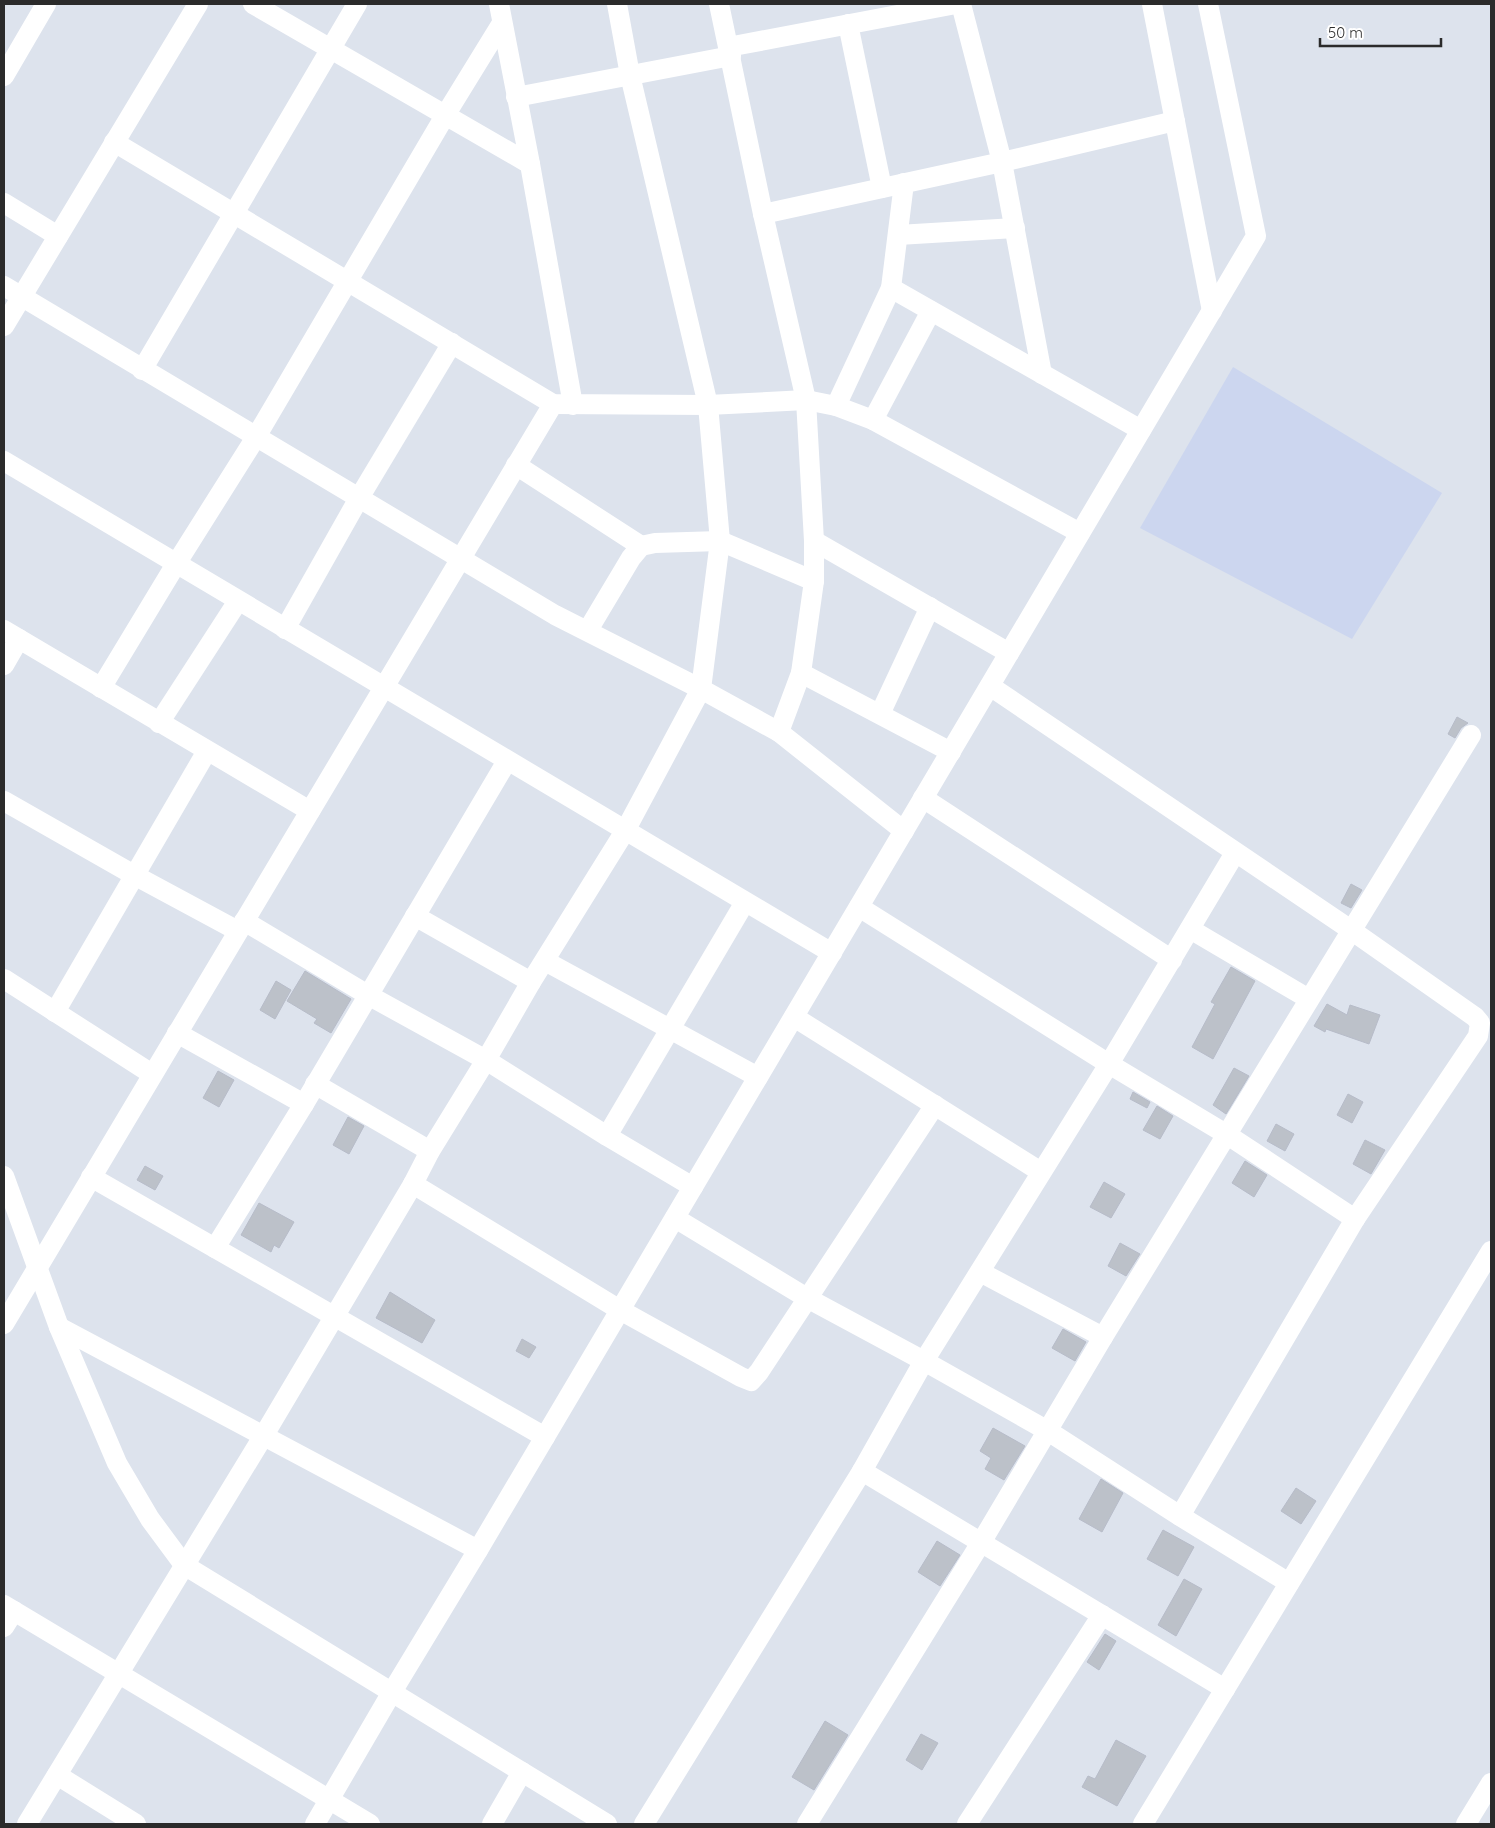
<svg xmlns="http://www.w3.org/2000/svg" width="1495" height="1828" font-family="Quicksand,sans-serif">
  <rect width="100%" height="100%" fill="#dde3ed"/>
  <polygon fill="#ccd6ef" points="1233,367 1442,493 1352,639 1140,528"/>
  <g fill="#bcc1c9" stroke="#b7bcc9">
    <polygon points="1457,717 1468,723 1461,728 1455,738 1448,734"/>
    <polygon points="1351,884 1362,890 1351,908 1341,903"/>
    <polygon points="1231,967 1255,981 1213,1059 1192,1047 1215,1004 1211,1002"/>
    <polygon points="305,971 351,999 331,1033 314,1023 317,1019 287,1001"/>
    <polygon points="276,981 291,990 275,1019 260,1010"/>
    <polygon points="1327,1004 1347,1015 1350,1005 1380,1015 1369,1044 1326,1029 1325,1032 1314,1026"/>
    <polygon points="1234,1068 1249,1076 1226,1114 1213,1105"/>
    <polygon points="218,1071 234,1080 219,1107 203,1098"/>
    <polygon points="1133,1092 1150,1102 1147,1108 1130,1099"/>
    <polygon points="1348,1094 1363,1102 1352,1123 1337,1115"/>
    <polygon points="1157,1106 1173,1116 1160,1139 1143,1130"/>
    <polygon points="348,1117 364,1126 349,1154 333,1145"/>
    <polygon points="1276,1124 1294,1134 1285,1151 1267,1141"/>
    <polygon points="1365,1140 1385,1150 1371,1174 1353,1164"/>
    <polygon points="1245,1161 1267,1175 1254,1197 1232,1183"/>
    <polygon points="145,1166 163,1176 155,1190 137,1180"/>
    <polygon points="1104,1182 1125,1194 1111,1218 1090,1207"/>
    <polygon points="259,1203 294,1222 279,1248 274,1245 271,1252 241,1235"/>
    <polygon points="1120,1243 1140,1254 1126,1276 1108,1266"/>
    <polygon points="390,1292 435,1320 422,1343 376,1318"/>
    <polygon points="1063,1329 1086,1342 1075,1361 1052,1348"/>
    <polygon points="522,1339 536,1347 529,1358 516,1351"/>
    <polygon points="993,1428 1025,1446 1004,1480 985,1469 991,1458 980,1451"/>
    <polygon points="1101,1479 1123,1493 1102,1532 1079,1519"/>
    <polygon points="1296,1488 1316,1501 1301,1524 1281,1511"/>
    <polygon points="1163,1530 1194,1547 1178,1576 1147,1559"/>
    <polygon points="937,1541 960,1555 940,1586 918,1572"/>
    <polygon points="1184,1579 1202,1589 1176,1636 1158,1625"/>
    <polygon points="1105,1634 1116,1641 1099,1670 1087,1662"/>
    <polygon points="825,1721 848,1735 814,1790 792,1777"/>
    <polygon points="921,1734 938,1743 922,1770 906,1760"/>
    <polygon points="1116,1740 1146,1756 1117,1806 1082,1787 1088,1776 1095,1779"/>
  </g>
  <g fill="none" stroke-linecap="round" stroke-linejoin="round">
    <g stroke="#fff" stroke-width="20">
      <polyline points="253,4 530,164"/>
      <polyline points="499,4 530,164 573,405"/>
      <polyline points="719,4 763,214 806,400 814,541 814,581 801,673 779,732 904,831"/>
      <polyline points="961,4 1002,162 1042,374"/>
      <polyline points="1152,4 1212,311"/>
      <polyline points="848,24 882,188"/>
      <polyline points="728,47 956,4"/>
      <polyline points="4,76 46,4"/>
      <polyline points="516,97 731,56"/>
      <polyline points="114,142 553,404 708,405 806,400 836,406 873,420 1080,533"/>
      <polyline points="4,203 58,236"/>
      <polyline points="763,214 1002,162 1175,121"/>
      <polyline points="898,235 1015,228"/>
      <polyline points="4,286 555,615 701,689 779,732"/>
      <polyline points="891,288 1141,430"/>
      <polyline points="4,326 198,4"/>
      <polyline points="142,370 357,4"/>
      <polyline points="836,406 891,288 904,183"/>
      <polyline points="873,420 931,311"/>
      <polyline points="4,461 832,953"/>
      <polyline points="516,465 641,546"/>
      <polyline points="814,541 1009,653"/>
      <polyline points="285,629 359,498 452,343"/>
      <polyline points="4,630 310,811"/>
      <polyline points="588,630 631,558 641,546 655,543 720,541 814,581"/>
      <polyline points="4,665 19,639"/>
      <polyline points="801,673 951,752"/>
      <polyline points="990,686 1351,930 1475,1017 1480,1023 1478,1036 1355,1219 1180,1516"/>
      <polyline points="101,688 176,564 256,437 446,114 502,23"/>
      <polyline points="880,714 930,607"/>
      <polyline points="159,723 238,601"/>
      <polyline points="923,798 1172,960"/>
      <polyline points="4,801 134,875 238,931"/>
      <polyline points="859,907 1109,1064 1226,1134 1355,1219"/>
      <polyline points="415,916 531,982"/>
      <polyline points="244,921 368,995 486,1060 607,1136 693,1187"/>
      <polyline points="1190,929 1309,999"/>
      <polyline points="545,961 758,1077"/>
      <polyline points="4,979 152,1074"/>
      <polyline points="55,1012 207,751"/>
      <polyline points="794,1017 1041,1172"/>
      <polyline points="177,1033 304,1104"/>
      <polyline points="315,1084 430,1151"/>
      <polyline points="607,1136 745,902"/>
      <polyline points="4,1176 59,1327 117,1463 150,1519 184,1565 607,1824"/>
      <polyline points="91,1177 545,1437"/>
      <polyline points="413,1184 620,1310 741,1377 751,1381 759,1372 935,1105"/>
      <polyline points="675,1218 807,1298 924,1361 1048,1431 1180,1516 1289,1583"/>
      <polyline points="215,1248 304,1104 507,761"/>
      <polyline points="980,1272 1103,1337"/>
      <polyline points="4,1324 553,404"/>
      <polyline points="59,1327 478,1550"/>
      <polyline points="862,1471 1225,1689"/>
      <polyline points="4,1605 370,1824"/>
      <polyline points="4,1627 14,1611"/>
      <polyline points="57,1775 136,1824"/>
      <polyline points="27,1824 264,1435 413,1184 430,1151 486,1060 531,982 625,831 701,689 720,541 708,405 630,75 617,4"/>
      <polyline points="315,1824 392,1692 478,1550 1256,236 1208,4"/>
      <polyline points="492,1824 522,1772"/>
      <polyline points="644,1824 862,1471 924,1361 1109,1064 1235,853"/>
      <polyline points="807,1824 982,1541 1103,1337 1471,735"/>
      <polyline points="967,1824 1102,1615"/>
      <polyline points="1143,1824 1491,1251"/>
      <polyline points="1466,1824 1491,1783"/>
    </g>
  </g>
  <rect width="1495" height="1828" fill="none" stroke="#2b2b2b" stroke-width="10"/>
  <path d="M1320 38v8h121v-8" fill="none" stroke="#2b2b2b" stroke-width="2.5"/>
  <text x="1328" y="38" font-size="15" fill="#2b2b2b" stroke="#ffffff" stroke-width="4" paint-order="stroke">50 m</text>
</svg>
